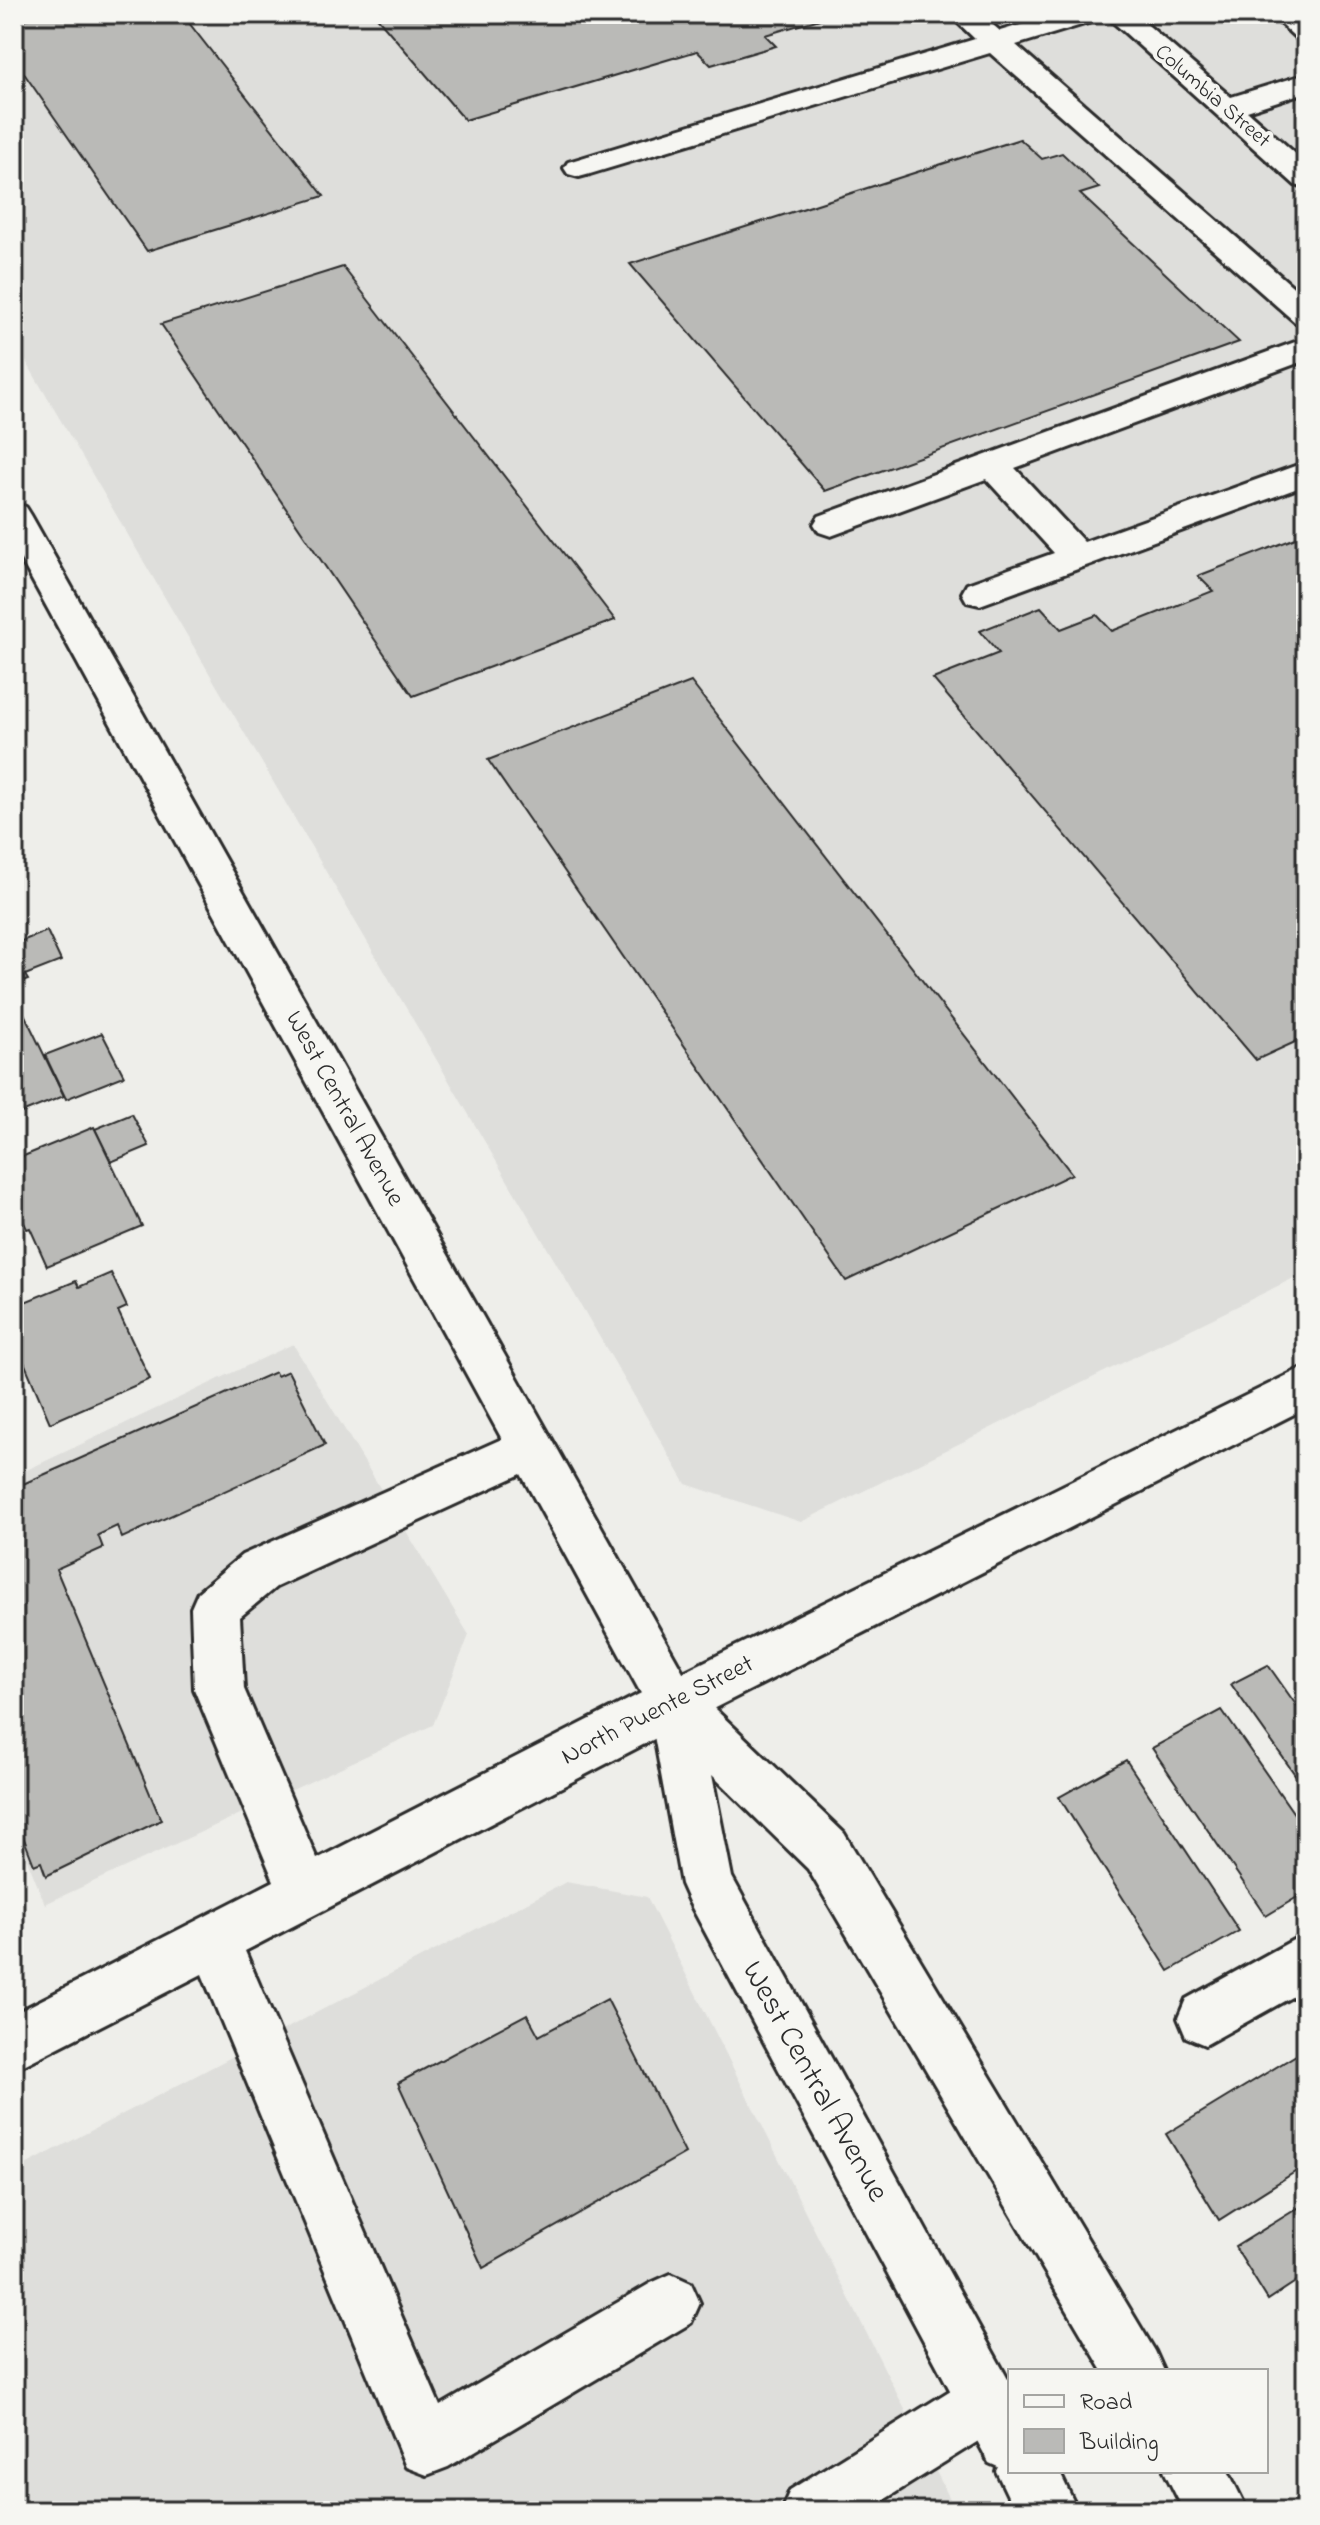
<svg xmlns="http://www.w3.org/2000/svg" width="1320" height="2525" font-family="'Indie Flower',sans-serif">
  <rect width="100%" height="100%" fill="#eeeeea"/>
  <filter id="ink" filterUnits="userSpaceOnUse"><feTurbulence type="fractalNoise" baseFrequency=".0125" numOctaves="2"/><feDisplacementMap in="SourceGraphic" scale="16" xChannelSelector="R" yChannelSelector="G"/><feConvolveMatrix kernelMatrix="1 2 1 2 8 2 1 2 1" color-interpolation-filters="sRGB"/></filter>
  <g filter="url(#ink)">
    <g fill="#dededb">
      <polygon points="14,14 1306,14 1306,1272 801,1522 686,1484 14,341"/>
      <polygon points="293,1344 469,1635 433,1725 45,1904 14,1827 14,1476"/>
      <polygon points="566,1882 647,1897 956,2511 14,2511 14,2171"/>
    </g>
    <g fill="#babab7" stroke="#2b2b2b" stroke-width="2">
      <polygon points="44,14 182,14 324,196 147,251 14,59 14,22"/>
      <polygon points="374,14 837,14 765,35 776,46 711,65 697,51 465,120"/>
      <polygon points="1020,139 1042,159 1062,153 1099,188 1080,194 1239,342 825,491 630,264"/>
      <polygon points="343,267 615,620 413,696 161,324"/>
      <polygon points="1306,534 1306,1037 1256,1060 933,679 999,653 980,631 1041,607 1061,629 1097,615 1112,631 1213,591 1198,576"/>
      <polygon points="691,682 1072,1174 846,1281 488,760"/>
      <polygon points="47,931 61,961 25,975 28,980 14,985 14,944"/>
      <polygon points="19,1003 64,1096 14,1116 14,1005"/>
      <polygon points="102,1033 124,1076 66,1099 45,1055"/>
      <polygon points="132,1114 149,1146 111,1162 95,1129"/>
      <polygon points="94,1127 142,1226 47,1266 30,1228 27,1229 18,1210 14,1212 14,1160"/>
      <polygon points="111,1273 127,1307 118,1311 150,1379 50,1423 24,1362 14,1366 14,1303 19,1301 20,1304 76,1281 79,1287"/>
      <polygon points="288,1371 325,1445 122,1538 117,1526 98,1535 103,1548 56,1569 161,1820 46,1876 41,1862 34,1865 14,1813 14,1488 275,1372 277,1376"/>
      <polygon points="1268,1665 1306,1719 1306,1790 1231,1684"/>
      <polygon points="1222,1710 1306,1831 1306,1896 1304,1893 1266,1916 1152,1748"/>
      <polygon points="1126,1760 1239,1931 1169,1971 1059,1797"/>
      <polygon points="607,1999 685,2153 483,2268 398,2083 527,2014 539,2036"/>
      <polygon points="1306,2049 1306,2165 1219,2220 1166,2134"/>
      <polygon points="1306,2203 1306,2275 1268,2300 1235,2247"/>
    </g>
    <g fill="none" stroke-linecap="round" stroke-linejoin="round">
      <defs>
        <g id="minor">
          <polygon points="949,14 980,14 1000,31 1058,14 1102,14 1098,20 1016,45 1306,298 1306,325 1295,322 990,53 590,174 579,177 568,174 564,168 568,162 975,39"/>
          <polygon points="1104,14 1135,14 1231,97 1306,74 1306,92 1247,111 1306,163 1306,188 1295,185"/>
          <polygon points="1270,14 1301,14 1306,18 1306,41 1296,38"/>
          <polygon points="1306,338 1306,360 1015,468 1084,542 1306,462 1306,485 980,605 967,602 962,593 967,584 1054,553 986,479 831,536 819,532 814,524 819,516"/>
          <polygon points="1306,1366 1306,1408 691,1720 245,1951 440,2406 651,2283 671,2274 691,2283 700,2303 691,2323 448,2467 427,2475 406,2467 202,1974 14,2070 14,2014 274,1881 194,1689 191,1608 198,1592 242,1555 531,1426 547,1432 554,1447 547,1462 276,1587 240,1617 244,1689 317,1859 655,1686"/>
          <polygon points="1306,1933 1306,1989 1205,2045 1186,2037 1178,2018 1186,1999"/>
          <polygon points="988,2372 1009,2380 1009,2422 866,2511 781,2511 790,2490 967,2380"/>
        </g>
        <g id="major">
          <polygon points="14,503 26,507 31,515 691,1686 844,1833 1155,2351 1164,2371 1103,2371 808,1869 712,1775 732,1877 1010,2383 1010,2471 1059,2471 1078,2511 1015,2511 996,2471 998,2467 989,2463 689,1902 681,1884 649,1708 14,547"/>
          <polygon points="1164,2471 1228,2471 1248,2511 1184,2511"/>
        </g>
      </defs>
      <use href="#minor" stroke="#2b2b2b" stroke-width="6"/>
      <use href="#major" stroke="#2b2b2b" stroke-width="6"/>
      <use href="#minor" fill="#f6f6f2" fill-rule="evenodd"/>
      <use href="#major" fill="#f6f6f2" fill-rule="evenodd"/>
    </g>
  </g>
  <g text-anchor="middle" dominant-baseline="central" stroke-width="8" stroke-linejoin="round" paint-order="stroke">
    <g font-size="22" fill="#2b2b2b" stroke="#f6f6f2">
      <text transform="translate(1212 97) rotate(41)">Columbia Street</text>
    </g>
    <g font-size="26" fill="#2b2b2b" stroke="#f6f6f2">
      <text transform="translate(344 1109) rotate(61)">West Central Avenue</text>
      <text transform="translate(658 1711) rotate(-27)">North Puente Street</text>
    </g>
    <g font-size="32" fill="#2b2b2b" stroke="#f6f6f2">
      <text transform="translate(814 2082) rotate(61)">West Central Avenue</text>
    </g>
  </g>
  <rect width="1320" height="2525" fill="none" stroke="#f6f6f2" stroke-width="48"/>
  <rect x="24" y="24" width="1272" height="2477" fill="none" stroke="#2b2b2b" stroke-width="3" filter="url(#ink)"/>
  <rect x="1008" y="2369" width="260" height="104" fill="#f6f6f2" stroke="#a5a5a2" stroke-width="2"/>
  <rect x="1024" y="2395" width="40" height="12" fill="#f6f6f2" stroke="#a5a5a2" stroke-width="2"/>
  <text x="1080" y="2409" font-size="24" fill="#2b2b2b">Road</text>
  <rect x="1024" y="2429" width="40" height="24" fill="#babab7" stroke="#a5a5a2" stroke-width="2"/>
  <text x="1080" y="2449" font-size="24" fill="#2b2b2b">Building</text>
</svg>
